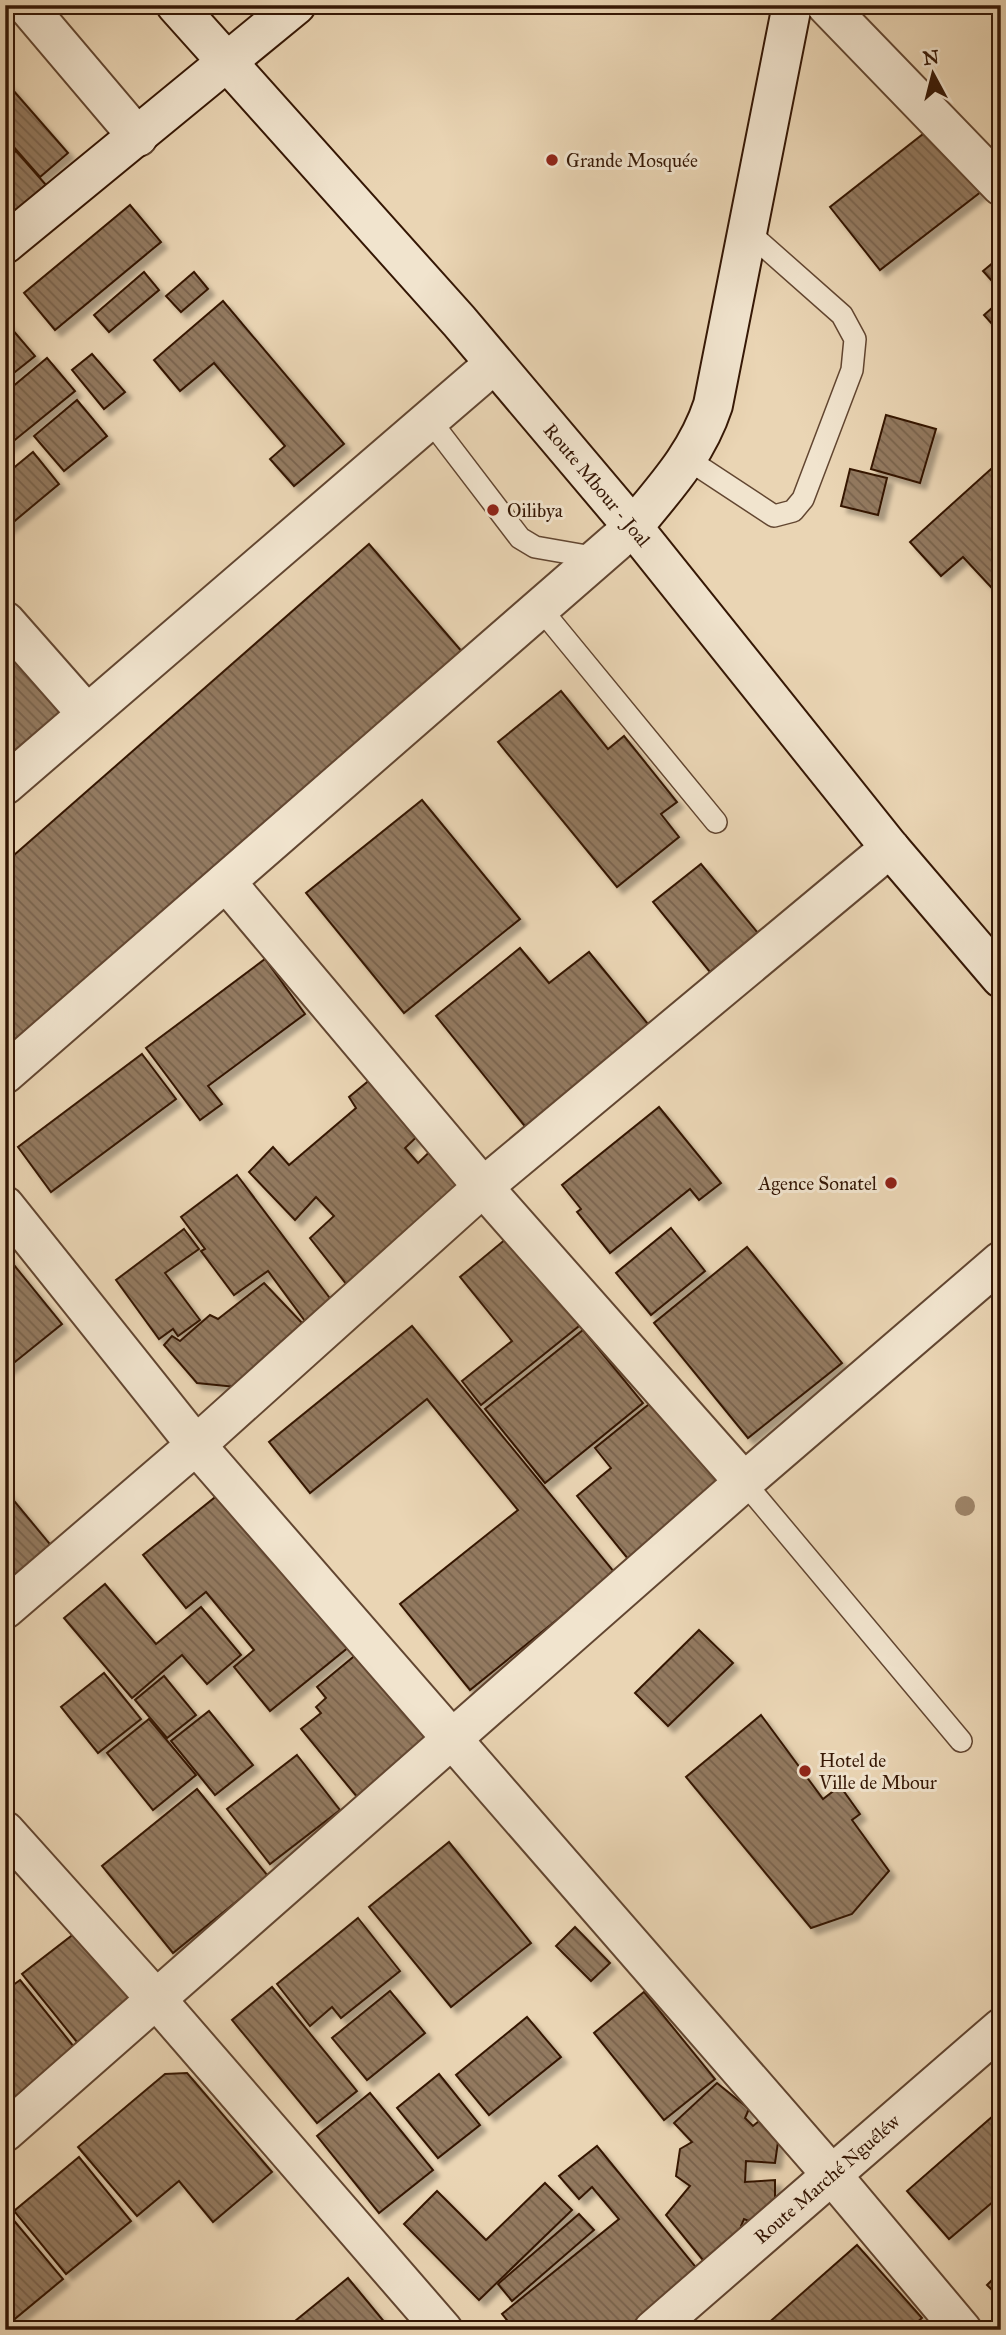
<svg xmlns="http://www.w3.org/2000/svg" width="1006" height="2335" font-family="'IM FELL Great Primer',serif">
  <defs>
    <pattern id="building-back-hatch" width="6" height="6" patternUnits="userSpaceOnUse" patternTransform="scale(1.75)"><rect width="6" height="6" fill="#937a60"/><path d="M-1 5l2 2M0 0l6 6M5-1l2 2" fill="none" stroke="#79634d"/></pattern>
    <filter id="shadow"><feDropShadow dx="6" dy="6" stdDeviation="2" flood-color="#0004"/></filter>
  </defs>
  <rect width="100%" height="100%" fill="#ead5b4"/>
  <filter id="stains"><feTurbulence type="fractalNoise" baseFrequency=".00286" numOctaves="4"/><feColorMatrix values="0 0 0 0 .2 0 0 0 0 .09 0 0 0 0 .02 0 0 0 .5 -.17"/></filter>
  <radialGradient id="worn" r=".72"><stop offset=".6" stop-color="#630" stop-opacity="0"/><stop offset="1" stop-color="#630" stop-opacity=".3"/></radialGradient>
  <g fill="url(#building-back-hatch)" stroke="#351705" stroke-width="2" filter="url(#shadow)">
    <polygon points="5,81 68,153 40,177 5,137"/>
    <polygon points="932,127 982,191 880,270 830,207"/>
    <polygon points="16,151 46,185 5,219 5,160"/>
    <polygon points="130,205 161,242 55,330 24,293"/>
    <polygon points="1001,256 1001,291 983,271"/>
    <polygon points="144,272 159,290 109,332 94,315"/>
    <polygon points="194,272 208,289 181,312 166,296"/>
    <polygon points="1001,300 1001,334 984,315"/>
    <polygon points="223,301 344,444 294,486 270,459 285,446 214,363 180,391 154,360"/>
    <polygon points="5,321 35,356 5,380"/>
    <polygon points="92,354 125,392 104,409 72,370"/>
    <polygon points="47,358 75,391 5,448 5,393"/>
    <polygon points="77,400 107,436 64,471 34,436"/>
    <polygon points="886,415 936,429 920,483 871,469"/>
    <polygon points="33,452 59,484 5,529 5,475"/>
    <polygon points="1001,460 1001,578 991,587 963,557 941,576 910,542"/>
    <polygon points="850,469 887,478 878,515 841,506"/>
    <polygon points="369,544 470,661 5,1059 5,863"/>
    <polygon points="5,643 63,710 5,759"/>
    <polygon points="561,691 608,749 624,736 677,802 661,814 679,837 617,887 498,742"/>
    <polygon points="422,800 520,919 404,1013 306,893"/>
    <polygon points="701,864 758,933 710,972 653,902"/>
    <polygon points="520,948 549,983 589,952 657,1035 532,1135 436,1016"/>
    <polygon points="265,959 305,1014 208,1086 222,1104 200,1120 146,1048"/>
    <polygon points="142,1054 176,1099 51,1192 18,1147"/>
    <polygon points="383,1069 428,1126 405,1148 418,1163 441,1141 477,1183 351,1290 310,1238 334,1216 316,1197 295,1220 249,1172 273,1147 289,1165 356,1108 349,1097"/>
    <polygon points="659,1107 721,1183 699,1200 690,1189 610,1253 577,1212 581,1209 562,1185"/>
    <polygon points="237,1175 332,1301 305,1321 268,1271 234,1295 201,1251 205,1249 181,1217"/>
    <polygon points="671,1228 705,1271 651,1315 616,1273"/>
    <polygon points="184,1229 199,1249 165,1273 200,1320 178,1336 173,1329 159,1339 116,1280"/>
    <polygon points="512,1234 584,1322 481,1405 462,1381 512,1341 460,1277"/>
    <polygon points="747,1247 842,1363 748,1438 654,1323"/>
    <polygon points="5,1254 62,1324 5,1370"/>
    <polygon points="264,1283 304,1325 236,1387 197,1383 164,1345 172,1336 180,1341 210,1315 218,1319"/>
    <polygon points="412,1326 615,1573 470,1690 400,1604 518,1510 427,1399 310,1493 269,1442"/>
    <polygon points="583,1330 643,1403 545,1483 485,1409"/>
    <polygon points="653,1401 725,1490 633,1565 577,1496 611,1468 595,1448"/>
    <polygon points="5,1490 59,1555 5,1599"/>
    <polygon points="224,1490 350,1646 270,1711 234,1667 254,1650 206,1592 186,1608 143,1555"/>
    <polygon points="105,1584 156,1644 201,1607 241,1655 207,1684 182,1655 132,1698 64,1618"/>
    <polygon points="699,1630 733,1663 668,1726 635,1693"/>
    <polygon points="358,1653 429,1741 358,1798 301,1729 321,1713 316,1707 326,1698 317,1687"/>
    <polygon points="104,1673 141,1719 98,1753 61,1707"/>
    <polygon points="164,1676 196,1715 167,1738 135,1700"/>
    <polygon points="209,1711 253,1765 215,1795 171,1741"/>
    <polygon points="761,1715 823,1799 840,1786 860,1814 852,1820 889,1871 852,1914 811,1928 686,1777"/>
    <polygon points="149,1719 196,1775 153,1810 107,1753"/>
    <polygon points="297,1755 340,1810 270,1864 227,1809"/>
    <polygon points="197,1789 268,1876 173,1953 102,1866"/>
    <polygon points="449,1842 531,1943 451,2007 369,1907"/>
    <polygon points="358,1918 400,1971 341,2018 332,2007 310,2026 277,1984"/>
    <polygon points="575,1927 610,1963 591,1981 556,1946"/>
    <polygon points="79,1930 140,2007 85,2052 22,1974"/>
    <polygon points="20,1980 83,2058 20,2108 5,2089 5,1991"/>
    <polygon points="272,1987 357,2091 317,2123 232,2020"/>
    <polygon points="390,1991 425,2033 367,2080 332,2038"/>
    <polygon points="644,1992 715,2079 664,2120 594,2033"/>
    <polygon points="527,2017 561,2057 489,2115 456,2075"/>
    <polygon points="187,2073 272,2172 213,2222 179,2181 137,2216 78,2147 165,2074"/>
    <polygon points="439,2074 480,2125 438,2158 397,2108"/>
    <polygon points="717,2083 749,2109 745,2118 753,2126 759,2121 778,2142 775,2163 746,2161 745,2182 775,2180 775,2203 754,2223 744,2219 741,2226 744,2234 707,2265 666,2215 690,2186 676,2176 680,2149 692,2142 674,2123"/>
    <polygon points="370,2093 433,2170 379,2213 317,2136"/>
    <polygon points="1001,2109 1001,2195 949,2239 907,2191"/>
    <polygon points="597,2146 703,2276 636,2330 515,2330 502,2314 619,2219 592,2187 579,2199 559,2176"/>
    <polygon points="79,2157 131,2221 66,2274 14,2211"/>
    <polygon points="545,2183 572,2210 479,2300 404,2224 437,2191 486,2240"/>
    <polygon points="5,2210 63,2279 5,2327"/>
    <polygon points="579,2214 594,2230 512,2301 498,2284"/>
    <polygon points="857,2245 922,2318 908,2330 770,2330 766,2325"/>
    <polygon points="1001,2271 1001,2299 987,2285"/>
    <polygon points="348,2278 391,2330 284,2330"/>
  </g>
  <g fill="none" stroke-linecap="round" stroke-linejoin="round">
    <defs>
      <g id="lane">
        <polyline points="429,419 520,538 535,547 598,558"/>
        <polyline points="689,460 774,516 793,511 803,499 852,370 855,339 842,315 747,231"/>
        <polyline points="540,608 716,822"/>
        <polyline points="744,1482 961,1741"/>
      </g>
      <g id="street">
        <polyline points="26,5 138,137"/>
        <polyline points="826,5 1001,186"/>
        <polyline points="5,621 87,714"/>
        <polyline points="5,785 494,364"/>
        <polyline points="226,882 483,1187 744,1482"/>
        <polyline points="5,1074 633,527"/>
        <polyline points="5,1206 196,1445 831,2174 962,2330"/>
        <polyline points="5,1609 196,1445 483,1187 890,848"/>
        <polyline points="5,1831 156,1999 443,2330"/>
        <polyline points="5,2132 744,1482 1001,1261"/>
        <polyline points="653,2330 1001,2028"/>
      </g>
      <g id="secondary">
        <polyline points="176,5 459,321 633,527 890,848 1001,978"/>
        <polyline points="5,244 296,5"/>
        <path d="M633,527C665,488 697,454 713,405L792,5"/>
      </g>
    </defs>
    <use href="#lane" stroke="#624631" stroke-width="24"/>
    <use href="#street" stroke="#624631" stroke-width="42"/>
    <use href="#secondary" stroke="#351705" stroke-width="42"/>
    <use href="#lane" stroke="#f1e4ce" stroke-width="21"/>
    <use href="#street" stroke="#f1e4ce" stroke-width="38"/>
    <use href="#secondary" stroke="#f1e4ce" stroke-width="38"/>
  </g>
  <circle fill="#9f866b" cx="965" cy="1506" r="10"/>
  <g fill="#8f2418" stroke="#f1e4ce" stroke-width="2.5">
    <circle cx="552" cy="160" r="7"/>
    <circle cx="493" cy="510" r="7"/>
    <circle cx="891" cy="1183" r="7"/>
    <circle cx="805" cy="1771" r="7"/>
  </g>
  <g text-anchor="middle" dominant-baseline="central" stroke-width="6" stroke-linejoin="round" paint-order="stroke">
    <g font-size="19" fill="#351705" stroke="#f1e4ce" text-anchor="start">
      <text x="566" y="160">Grande Mosquée</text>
      <text x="507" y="510">Oilibya</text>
      <text x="877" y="1183" text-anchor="end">Agence Sonatel</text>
      <text x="819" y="1760">Hotel de<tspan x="819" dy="22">Ville de Mbour</tspan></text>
    </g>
    <g font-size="19" fill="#351705" stroke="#f1e4ce">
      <text transform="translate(597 485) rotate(50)">Route Mbour - Joal</text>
      <text transform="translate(827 2179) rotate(-41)">Route Marché Nguéléw</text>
    </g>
  </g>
  <rect width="1006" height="2335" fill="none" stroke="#ead5b4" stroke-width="28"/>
  <rect x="7" y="7" width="992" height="2321" fill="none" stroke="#351705" stroke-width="3.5"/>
  <rect x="14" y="14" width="978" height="2307" fill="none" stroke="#351705" stroke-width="2"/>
  <g transform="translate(933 74) rotate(353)" stroke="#f1e4ce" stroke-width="5" paint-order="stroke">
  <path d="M0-5L12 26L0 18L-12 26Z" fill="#351705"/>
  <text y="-10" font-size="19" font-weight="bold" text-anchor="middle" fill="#351705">N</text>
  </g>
  <rect width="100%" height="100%" filter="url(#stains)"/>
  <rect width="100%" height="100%" fill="url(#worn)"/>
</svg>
